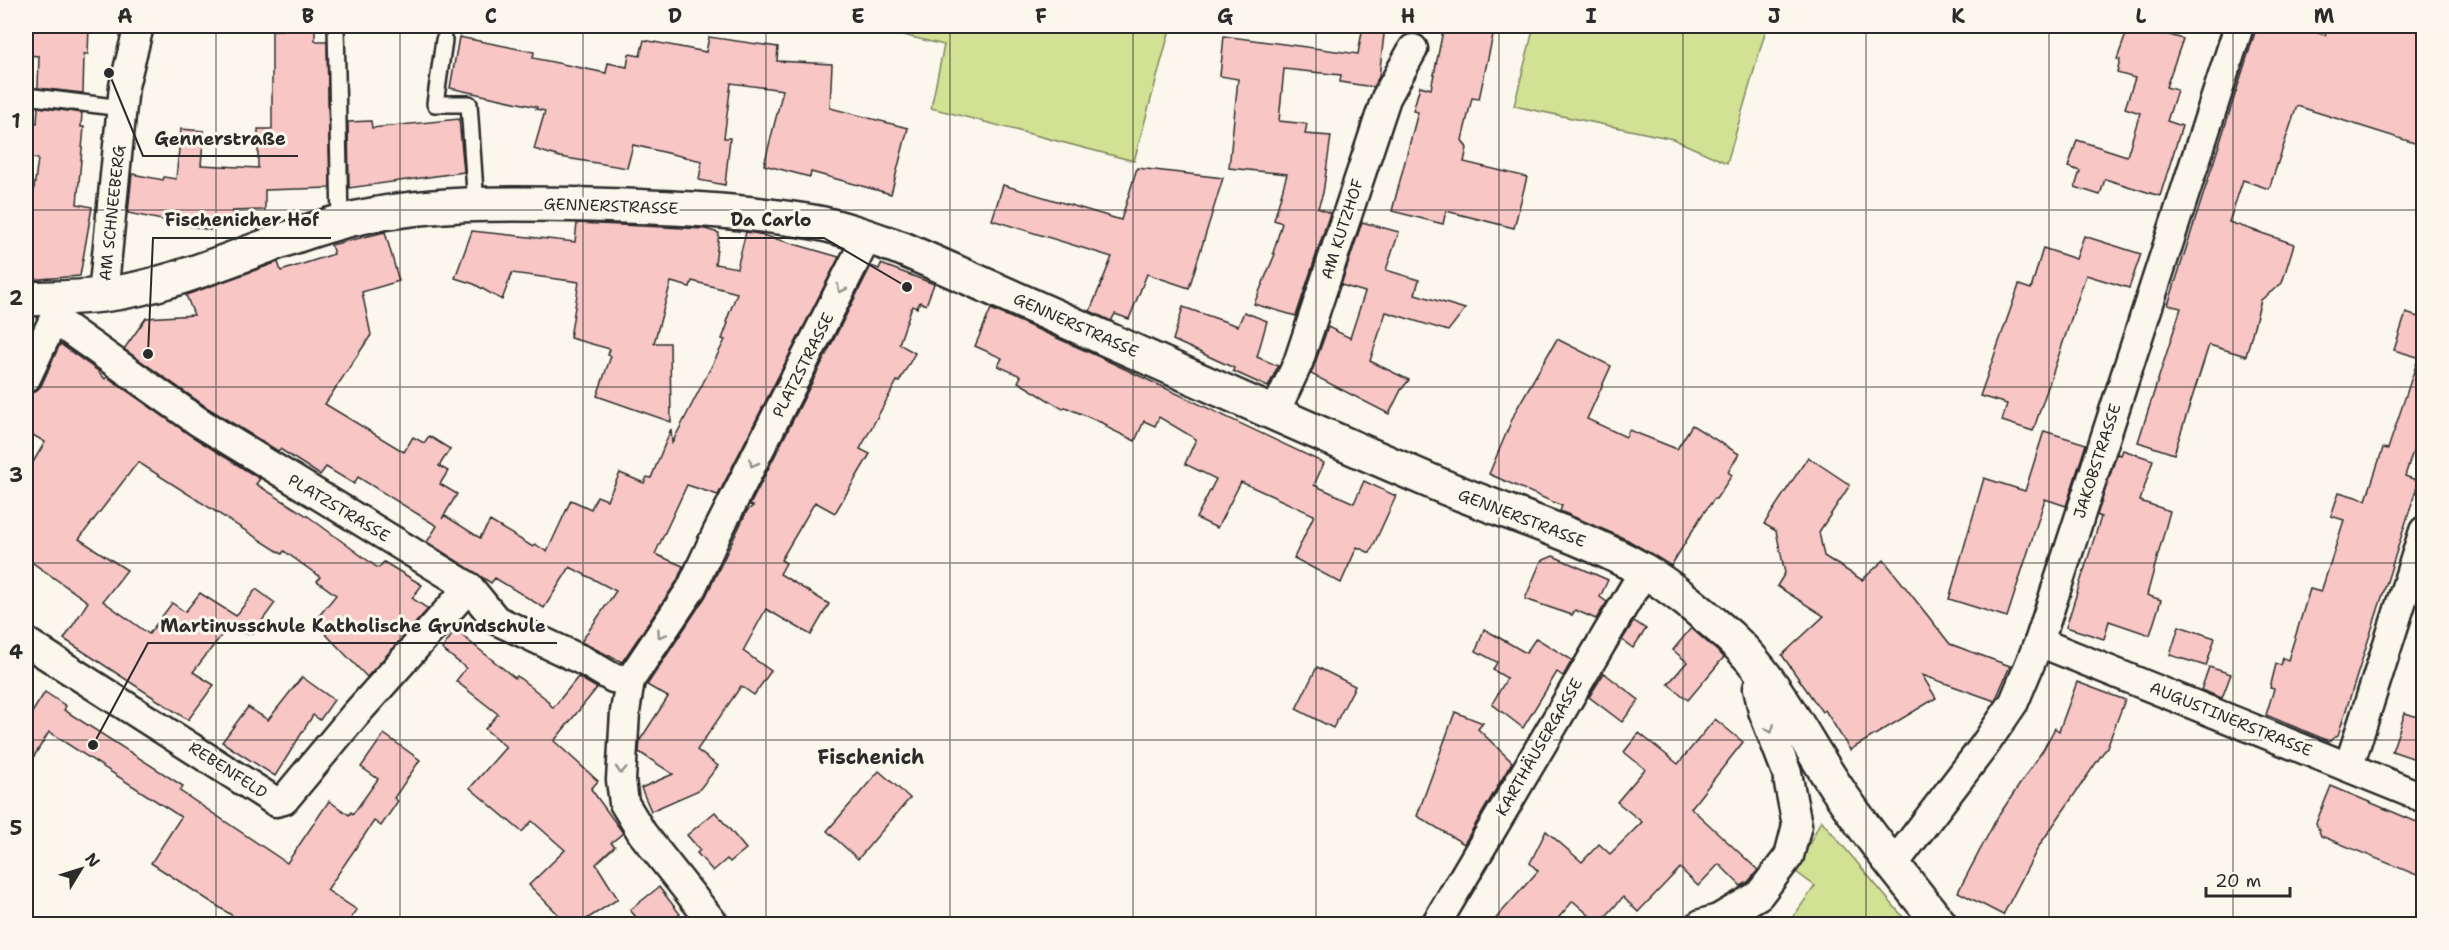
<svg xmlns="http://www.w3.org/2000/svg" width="2449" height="950" font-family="'Shantell Sans',sans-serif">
  <rect width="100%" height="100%" fill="#fbf7ec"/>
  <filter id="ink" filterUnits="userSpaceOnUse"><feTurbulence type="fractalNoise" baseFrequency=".0167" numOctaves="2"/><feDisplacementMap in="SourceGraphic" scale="12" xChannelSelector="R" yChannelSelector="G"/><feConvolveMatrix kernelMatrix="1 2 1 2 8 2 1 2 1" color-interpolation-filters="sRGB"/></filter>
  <g filter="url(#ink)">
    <g fill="#d3e194" stroke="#7f8660" stroke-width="1.5">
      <polygon points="867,26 1171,26 1134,161 931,108 944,45"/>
      <polygon points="1534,26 1767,26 1727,163 1673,139 1514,106"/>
      <polygon points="1821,820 1909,924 1788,924 1815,886 1796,872"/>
    </g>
    <g fill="#f7c6c5" stroke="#2b2b2b" stroke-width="1.5">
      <polygon points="28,26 89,26 88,54 84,54 83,93 38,88 39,56 27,55"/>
      <polygon points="283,26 315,26 315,41 327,41 330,188 265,190 265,210 232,211 232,219 210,218 210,230 128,213 132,174 163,180 164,177 176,179 181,129 204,131 201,165 258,168 258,129 272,129 272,30 283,30"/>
      <polygon points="1363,26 1385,26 1379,77 1373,87 1340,82 1341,75 1284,69 1279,121 1307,124 1305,134 1331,136 1323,193 1318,208 1330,213 1296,316 1254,304 1275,254 1273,253 1282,223 1274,220 1287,174 1229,168 1238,79 1220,76 1224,36 1358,54"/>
      <polygon points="1444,26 1495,26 1479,99 1472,98 1462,140 1467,148 1464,162 1527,177 1514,228 1446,211 1443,224 1392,211 1418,112 1413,111 1420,86 1431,89"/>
      <polygon points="2129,26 2139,26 2183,39 2166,87 2177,90 2167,121 2182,126 2160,196 2105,179 2100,195 2075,187 2080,171 2068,167 2077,140 2127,156 2140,113 2125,108 2135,78 2117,73 2120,60 2117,59"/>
      <polygon points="2257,26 2294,26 2325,35 2328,26 2424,26 2424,146 2297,106 2269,189 2243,180 2229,222 2294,244 2282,283 2261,300 2246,356 2209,345 2174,454 2138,442 2181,308 2168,305"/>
      <polygon points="459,37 534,52 533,58 606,73 608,63 627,67 629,54 640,56 644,40 706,52 709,37 778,47 777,61 832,64 830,108 908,128 891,194 811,172 810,177 764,165 783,90 731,83 724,138 730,138 725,185 699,180 702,161 633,145 627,168 560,157 534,149 545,111 536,109 537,107 450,88"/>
      <polygon points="38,107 82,113 81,127 84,127 77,204 92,207 80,276 26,280 26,232 28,233 38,159 26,157 26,122 37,123"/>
      <polygon points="459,119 464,172 349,188 348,122 371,121 372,128"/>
      <polygon points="1137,168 1223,178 1189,288 1147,274 1129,319 1115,314 1111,321 1090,311 1112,257 992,220 1003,185 1121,220"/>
      <polygon points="1362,222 1399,232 1386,270 1419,280 1415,294 1465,309 1448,331 1386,312 1370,361 1409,380 1401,390 1389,414 1311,374 1328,327 1350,338 1365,292 1341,285"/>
      <polygon points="577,223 705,229 719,233 715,264 737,268 746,232 759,234 839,257 718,495 687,485 655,554 683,566 677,581 622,662 581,642 616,591 570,567 544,608 495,578 491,583 427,542 437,526 358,477 354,484 326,467 320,475 280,449 278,451 208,408 124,349 146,318 194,315 186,295 278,262 281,271 334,254 331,245 385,232 399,281 362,292 371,335 325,404 404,452 413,437 424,443 429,436 450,449 439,466 448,471 440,484 457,494 442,519 444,515 480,538 490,521 533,547 535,544 547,552 571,500 591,509 597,496 607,500 620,473 644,483 647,477 651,478 671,429 672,443 725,340 722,339 728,323 726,322 737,293 692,281 690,287 671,282 654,343 670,343 671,422 597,396 611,356 608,355 610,349 570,338 579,282 512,273 502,300 474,284 455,278 472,231 575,242"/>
      <polygon points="2084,236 2141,254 2129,288 2086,275 2033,431 2002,421 2007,404 1980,396 2019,285 2031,289 2043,248 2076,259"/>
      <polygon points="881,264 934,284 926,305 920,302 917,308 912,306 899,344 915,353 899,382 897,381 860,449 870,454 835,513 815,502 781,560 786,563 780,574 829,604 811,635 766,609 743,651 771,671 754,695 741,686 697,750 718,766 699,790 651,811 641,788 673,774 639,752 640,740 668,697 647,685 706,596 747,511 753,506 750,505 871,266 879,269"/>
      <polygon points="1183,307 1238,326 1244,312 1267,321 1257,357 1278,366 1268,387 1233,371 1234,368 1173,340"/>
      <polygon points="991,309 1093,354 1324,463 1314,485 1354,503 1364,481 1396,496 1370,553 1357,547 1341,583 1294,558 1314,515 1241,482 1217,528 1196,518 1216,479 1185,464 1196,439 1159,417 1155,426 1144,421 1135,441 1106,427 1107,425 1065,407 1063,409 1018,382 1021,376 998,366 1002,358 975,346"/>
      <polygon points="2406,313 2424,319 2424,359 2394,350"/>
      <polygon points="1557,339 1611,366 1587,419 1626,437 1629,430 1677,449 1692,425 1739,454 1728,472 1732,475 1716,499 1714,499 1702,515 1671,566 1628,540 1560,511 1562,506 1489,474 1516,410"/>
      <polygon points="60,344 98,371 105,379 107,377 190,435 260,479 256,484 309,517 378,568 384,562 422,585 412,598 428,609 367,677 314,622 336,595 317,581 320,577 284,551 282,554 138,462 79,539 127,570 103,601 149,634 172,603 185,612 200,593 236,616 256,589 275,603 253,633 244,633 231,623 193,672 214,685 188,720 64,639 88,602 26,558 26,474 45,442 26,431 26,394 35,392 41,386"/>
      <polygon points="2418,359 2424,360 2424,434 2419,433 2405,476 2419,481 2338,735 2329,741 2266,715 2274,689 2270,688 2276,664 2281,665 2283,658 2288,660 2310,589 2321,592 2344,520 2331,516 2339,492 2366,500 2383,448 2388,449"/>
      <polygon points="2044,431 2086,444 2066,506 2045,499 2007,617 1949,599 1984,478 2025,491"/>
      <polygon points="2123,450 2153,460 2140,501 2170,511 2147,595 2161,600 2150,635 2109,621 2104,639 2066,627 2101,517 2097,515 2117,454 2121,455"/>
      <polygon points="1808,457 1850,485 1819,532 1824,556 1862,580 1884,560 1950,644 2010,666 1995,701 1922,675 1936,698 1850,750 1825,710 1822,712 1782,655 1824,616 1777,586 1785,573 1776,531 1764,524"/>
      <polygon points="1553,556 1608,580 1600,597 1607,602 1596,619 1575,610 1572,615 1525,599 1541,561"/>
      <polygon points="1634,621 1646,629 1633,648 1622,640"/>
      <polygon points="2179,626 2215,638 2206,666 2170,655"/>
      <polygon points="1691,628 1724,657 1688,700 1668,684 1687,662 1673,650"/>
      <polygon points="1484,629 1526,653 1536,638 1572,660 1563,676 1557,672 1523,728 1492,704 1507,678 1493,670 1497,662 1476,651"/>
      <polygon points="455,630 515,678 517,676 545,698 553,708 578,677 597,688 554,741 598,781 591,789 623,833 611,843 615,846 596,864 618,899 579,924 568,924 529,885 565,850 532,821 522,832 470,788 506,747 485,729 498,714 456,681 466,668 442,649"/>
      <polygon points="1317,667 1355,686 1333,728 1296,709"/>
      <polygon points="2209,667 2231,674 2222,698 2201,690"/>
      <polygon points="1604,673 1639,700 1622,722 1589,697"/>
      <polygon points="302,677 334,700 320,720 313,715 275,776 222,742 248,707 268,720"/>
      <polygon points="2077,682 2125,700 2107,747 2039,846 2003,915 1958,892 1997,818 2043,750 2055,728 2059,731"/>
      <polygon points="45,692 66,706 64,710 183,786 180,791 287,863 329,801 349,815 351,812 353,814 378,779 361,767 384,734 420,760 394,798 398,801 381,826 374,821 327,890 357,910 347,924 245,924 151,863 181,817 49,732 26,769 26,722"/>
      <polygon points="1455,712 1483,723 1478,729 1512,762 1464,844 1417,816"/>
      <polygon points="2405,713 2424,719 2424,762 2392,751"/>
      <polygon points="1715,719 1743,742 1691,808 1758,870 1748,882 1741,886 1719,864 1698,886 1680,868 1638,912 1623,897 1599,924 1573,901 1553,924 1491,924 1538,871 1530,863 1546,831 1582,862 1599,844 1610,854 1642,822 1617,802 1645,769 1624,752 1639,733 1678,764"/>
      <polygon points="879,771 910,798 858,859 827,831"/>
      <polygon points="2331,786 2424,825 2424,878 2321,836 2316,823"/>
      <polygon points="715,812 746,849 730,862 727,859 713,871 697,853 700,850 687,835"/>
      <polygon points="659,887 680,914 667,924 642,924 630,910"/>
    </g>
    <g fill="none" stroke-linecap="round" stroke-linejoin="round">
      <defs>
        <g id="lane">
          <polyline points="336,26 340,222"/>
          <polyline points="444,40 435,104 469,104 476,206"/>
          <polyline points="26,96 122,108"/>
        </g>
        <g id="street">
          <polyline points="103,295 124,86 139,26"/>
          <polyline points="54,319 199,422 469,587 496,620 584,661 613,678 630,680"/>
          <polyline points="26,378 54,319 59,300"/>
          <polyline points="1275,412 1298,363 1386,98 1413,49"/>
          <polyline points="26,642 276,802 284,800 354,716 469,587"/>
          <polyline points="2039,642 2424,798"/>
          <polyline points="2349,766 2424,531"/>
          <polyline points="1893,865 1984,746 2014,702 2039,642 2239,26"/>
          <polyline points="714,924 642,833 624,803 621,780 625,712 630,680 691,589 717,533 867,237"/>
          <polyline points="1436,924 1644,571"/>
          <polyline points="1701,924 1718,919 1759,895 1789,856 1797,825 1787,773 1763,711 1758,688 1763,674"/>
        </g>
        <path id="secondary" d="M26,299C51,298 77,298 102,295C185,285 260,243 340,222C421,201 508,203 592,205C665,207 740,210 813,222C843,227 874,239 903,249C1079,326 1254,406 1430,481C1500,512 1576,532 1643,570C1673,588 1702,613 1729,636C1775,678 1802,736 1836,787C1868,835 1905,880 1940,924"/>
      </defs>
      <use href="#lane" stroke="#2b2b2b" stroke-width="20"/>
      <use href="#street" stroke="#2b2b2b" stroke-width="33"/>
      <use href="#secondary" stroke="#2b2b2b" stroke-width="38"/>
      <use href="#lane" stroke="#fbf7ec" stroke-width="15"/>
      <use href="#street" stroke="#fbf7ec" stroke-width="28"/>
      <use href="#secondary" stroke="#fbf7ec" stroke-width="33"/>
    </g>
    <defs><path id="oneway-chevron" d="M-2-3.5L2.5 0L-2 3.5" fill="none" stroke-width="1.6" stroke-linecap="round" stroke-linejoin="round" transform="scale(1.5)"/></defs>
    <g stroke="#93918c">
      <use href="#oneway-chevron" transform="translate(841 289) rotate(117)"/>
      <use href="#oneway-chevron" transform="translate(753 463) rotate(118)"/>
      <use href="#oneway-chevron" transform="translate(661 634) rotate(124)"/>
      <use href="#oneway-chevron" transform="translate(1770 729) rotate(69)"/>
      <use href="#oneway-chevron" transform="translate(621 770) rotate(93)"/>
    </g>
  </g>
  <path fill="none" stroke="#2b2b2b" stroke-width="1.5" stroke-opacity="0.55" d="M216,26V924M400,26V924M583,26V924M766,26V924M950,26V924M1133,26V924M1316,26V924M1499,26V924M1683,26V924M1866,26V924M2049,26V924M2233,26V924M26,210H2424M26,387H2424M26,563H2424M26,740H2424"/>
  <g text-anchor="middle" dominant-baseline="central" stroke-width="6" stroke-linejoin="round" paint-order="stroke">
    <g font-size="16" fill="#2b2b2b" stroke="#fbf7ec">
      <text transform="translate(611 206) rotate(2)">GENNERSTRASSE</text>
      <text transform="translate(112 213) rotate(-84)">AM SCHNEEBERG</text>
      <text transform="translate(1342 229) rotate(-72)">AM KUTZHOF</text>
      <text transform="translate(1076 325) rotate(24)">GENNERSTRASSE</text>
      <text transform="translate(803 365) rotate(-63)">PLATZSTRASSE</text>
      <text transform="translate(2097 461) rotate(-72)">JAKOBSTRASSE</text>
      <text transform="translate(339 508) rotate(31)">PLATZSTRASSE</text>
      <text transform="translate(1522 518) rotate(21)">GENNERSTRASSE</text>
      <text transform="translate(2231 719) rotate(22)">AUGUSTINERSTRASSE</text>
      <text transform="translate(1539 747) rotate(-60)">KARTHÄUSERGASSE</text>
      <text transform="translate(228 770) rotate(33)">REBENFELD</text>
    </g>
    <g font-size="20" font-weight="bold" fill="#2b2b2b" stroke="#fbf7ec">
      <text x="871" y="757">Fischenich</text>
    </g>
  </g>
  <path fill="none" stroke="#2b2b2b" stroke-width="2" d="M109 73L143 156H298M907 287L824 238H719M148 354L153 238H331M93 745L148 643H557"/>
  <g fill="#2b2b2b" stroke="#fbf7ec" stroke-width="2">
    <circle cx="109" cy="73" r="6"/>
    <circle cx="907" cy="287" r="6"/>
    <circle cx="148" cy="354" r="6"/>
    <circle cx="93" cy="745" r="6"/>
  </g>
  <g font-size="18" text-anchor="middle" font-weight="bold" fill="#2b2b2b" stroke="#fbf7ec" stroke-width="6" stroke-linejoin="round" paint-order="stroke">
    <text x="220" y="145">Gennerstraße</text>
    <text x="771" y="226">Da Carlo</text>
    <text x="242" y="226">Fischenicher Hof</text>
    <text x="353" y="632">Martinusschule Katholische Grundschule</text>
  </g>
  <rect width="2449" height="950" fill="none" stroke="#fbf7ec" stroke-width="66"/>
  <g transform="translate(81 869) rotate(52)" stroke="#fbf7ec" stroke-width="4.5" paint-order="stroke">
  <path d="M0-4.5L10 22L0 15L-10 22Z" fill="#2b2b2b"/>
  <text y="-9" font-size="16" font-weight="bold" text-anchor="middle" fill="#2b2b2b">N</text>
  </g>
  <path d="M2206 887v9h84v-9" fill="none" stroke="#2b2b2b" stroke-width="3"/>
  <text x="2215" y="887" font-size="18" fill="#2b2b2b" stroke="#fbf7ec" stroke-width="4.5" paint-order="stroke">20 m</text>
  <rect x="33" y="33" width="2383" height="884" fill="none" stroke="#2b2b2b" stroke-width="2"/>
  <g font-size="20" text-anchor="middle" font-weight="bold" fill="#2b2b2b">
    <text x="125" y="23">A</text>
    <text x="308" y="23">B</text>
    <text x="491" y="23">C</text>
    <text x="675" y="23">D</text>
    <text x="858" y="23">E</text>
    <text x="1041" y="23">F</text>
    <text x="1225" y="23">G</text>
    <text x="1408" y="23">H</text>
    <text x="1591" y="23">I</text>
    <text x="1774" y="23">J</text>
    <text x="1958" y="23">K</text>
    <text x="2141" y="23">L</text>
    <text x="2324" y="23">M</text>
    <text x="16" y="128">1</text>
    <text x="16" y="305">2</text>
    <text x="16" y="482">3</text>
    <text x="16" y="659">4</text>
    <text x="16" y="835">5</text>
  </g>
</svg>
